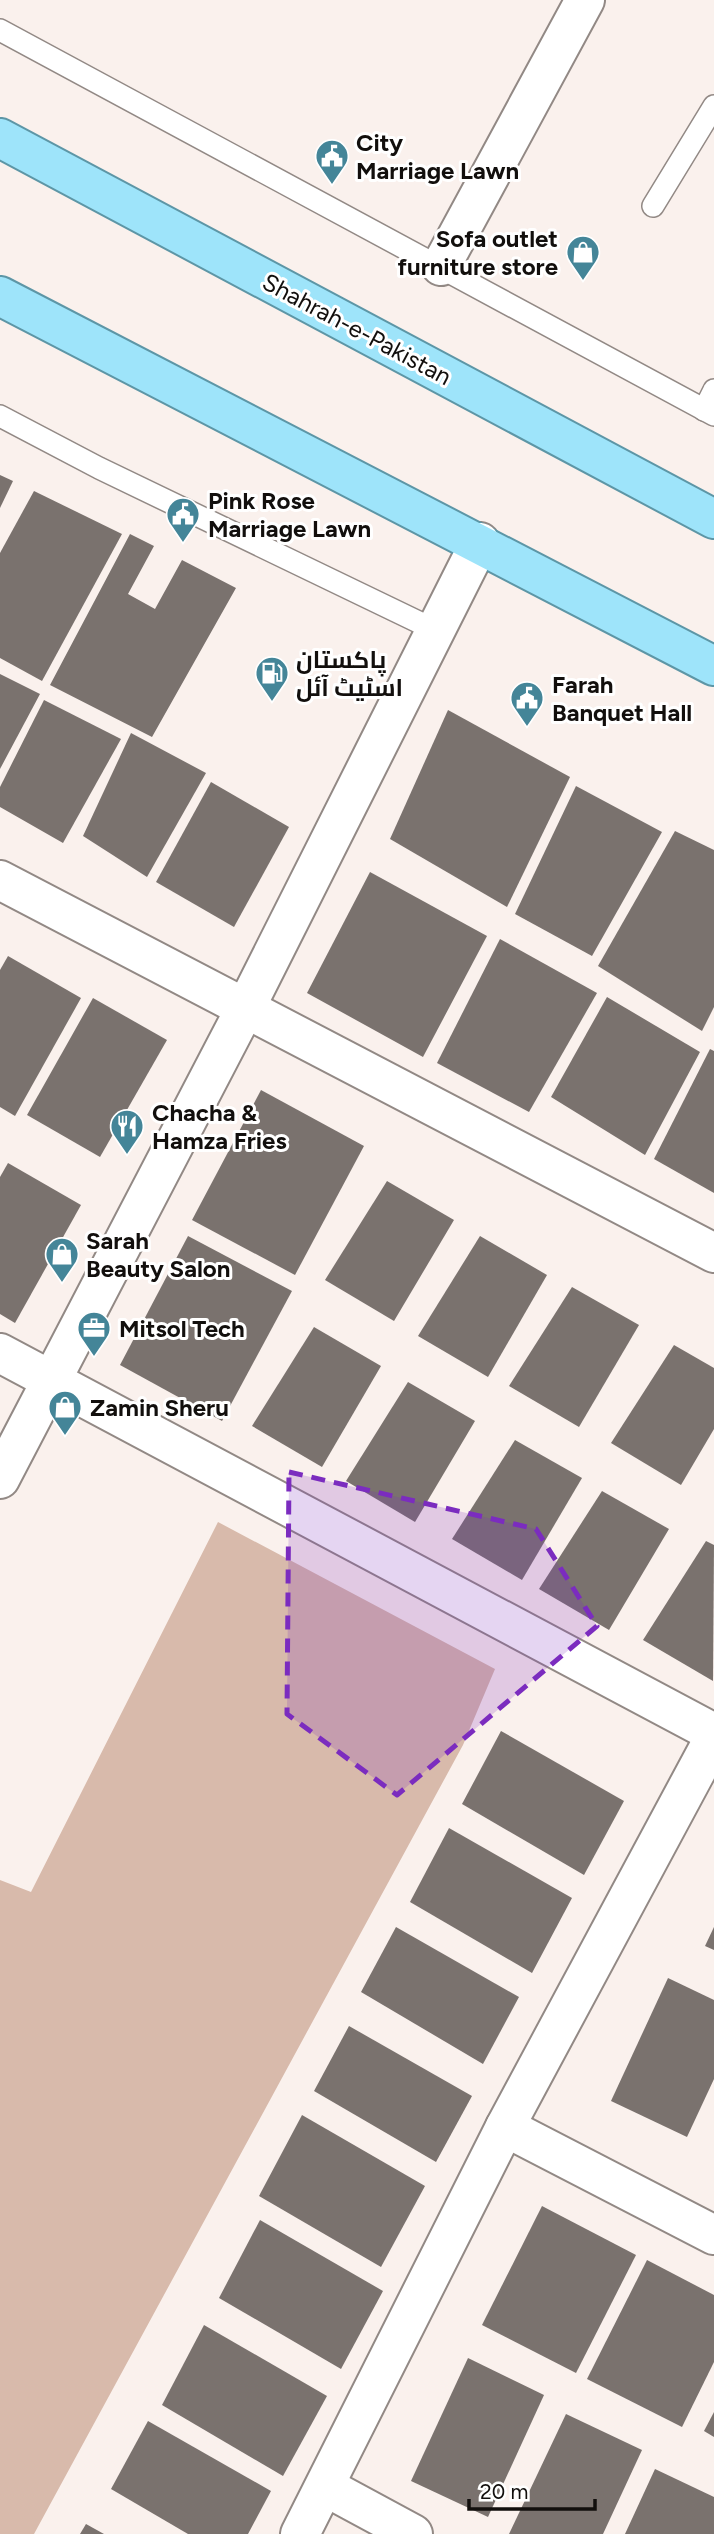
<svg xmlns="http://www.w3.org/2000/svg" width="714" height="2534" font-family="Figtree,Cairo,sans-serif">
  <rect width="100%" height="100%" fill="#faf1ed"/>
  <polygon fill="#d8baab" points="218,1522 495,1669 463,1745 34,2534 0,2534 0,1880 31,1892"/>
  <g fill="#7a726e">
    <polygon points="0,475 13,481 0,508"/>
    <polygon points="34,491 122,534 42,681 0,658 0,553"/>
    <polygon points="130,534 154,546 128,594 155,609 182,560 236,588 152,737 50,685"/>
    <polygon points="0,674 40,694 0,769"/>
    <polygon points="44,700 121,739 63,843 0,807 0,787"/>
    <polygon points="448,710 570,777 507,907 390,839"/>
    <polygon points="131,733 206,773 147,877 83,836"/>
    <polygon points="211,782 289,827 234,927 156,882"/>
    <polygon points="576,786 662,832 592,956 515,914"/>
    <polygon points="675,831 714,850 714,1007 702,1031 598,966"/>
    <polygon points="370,872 487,936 423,1057 307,993"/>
    <polygon points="500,939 597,993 529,1112 437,1063"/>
    <polygon points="8,956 81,998 15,1116 0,1107 0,970"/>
    <polygon points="607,997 700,1052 645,1155 551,1097"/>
    <polygon points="93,998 167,1040 100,1157 27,1115"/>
    <polygon points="710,1049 714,1051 714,1193 654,1159"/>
    <polygon points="261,1090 364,1146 295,1275 192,1220"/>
    <polygon points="8,1163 81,1205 15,1323 0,1314 0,1177"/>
    <polygon points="387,1181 454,1220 394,1321 325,1280"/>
    <polygon points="188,1236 292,1291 222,1421 120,1365"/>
    <polygon points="480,1236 547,1275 488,1377 418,1336"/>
    <polygon points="572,1287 639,1325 579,1427 509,1386"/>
    <polygon points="314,1327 381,1366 322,1467 252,1426"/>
    <polygon points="674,1345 714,1368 714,1429 681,1485 611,1443"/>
    <polygon points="408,1382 475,1421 415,1522 346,1481"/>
    <polygon points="515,1440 582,1478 522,1580 452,1539"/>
    <polygon points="602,1491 669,1529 609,1630 539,1589"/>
    <polygon points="706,1541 714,1545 713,1681 643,1640"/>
    <polygon points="501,1731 624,1801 584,1875 462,1804"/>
    <polygon points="449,1828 572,1898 532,1973 410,1902"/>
    <polygon points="396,1927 519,1997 483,2064 361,1992"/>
    <polygon points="714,1927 714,1950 705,1946"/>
    <polygon points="668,1978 714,2000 714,2079 687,2137 611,2101"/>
    <polygon points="349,2026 472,2096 436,2162 314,2091"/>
    <polygon points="302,2115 425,2186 381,2267 259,2196"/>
    <polygon points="542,2206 636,2255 576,2373 482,2325"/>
    <polygon points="260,2220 383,2291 341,2369 219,2298"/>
    <polygon points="647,2260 714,2295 714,2362 682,2427 587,2379"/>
    <polygon points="204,2325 327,2396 283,2476 162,2405"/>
    <polygon points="468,2358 544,2395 488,2517 411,2481"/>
    <polygon points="714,2412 714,2437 704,2431"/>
    <polygon points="566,2414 642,2450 603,2534 509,2534"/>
    <polygon points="148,2421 271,2491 248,2534 188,2534 111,2489"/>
    <polygon points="655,2469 714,2497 714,2534 625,2534"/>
    <polygon points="86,2524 104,2534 80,2534"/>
  </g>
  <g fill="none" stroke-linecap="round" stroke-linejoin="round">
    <defs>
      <g id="service">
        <polyline points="0,30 714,415"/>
        <polyline points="653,206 714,106"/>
        <polyline points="704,410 714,390"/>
        <polyline points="0,416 99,468 435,630"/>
      </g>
      <g id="minor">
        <polyline points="441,266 585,0"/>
        <polyline points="0,880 714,1253"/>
        <polyline points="0,1353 714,1733"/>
        <polyline points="0,1479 245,1009 480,542"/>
        <polyline points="505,2127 714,2235"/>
        <polyline points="326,2487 413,2534"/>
        <polyline points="300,2534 505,2127 714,1738"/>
      </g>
      <g id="trunk">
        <polyline points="0,138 714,519"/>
        <polyline points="0,296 714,666"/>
      </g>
    </defs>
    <use href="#service" stroke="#928985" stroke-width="24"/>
    <use href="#minor" stroke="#928985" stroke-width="42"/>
    <use href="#trunk" stroke="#5d96a6" stroke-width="42"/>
    <use href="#service" stroke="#fff" stroke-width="21"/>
    <use href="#minor" stroke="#fff" stroke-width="38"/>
    <use href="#trunk" stroke="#9ee4fa" stroke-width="38"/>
  </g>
  <path fill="#7b2cbf" fill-opacity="0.2" stroke="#7b2cbf" stroke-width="5" stroke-dasharray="14 9" stroke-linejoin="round" d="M289,1472L536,1529L597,1626L397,1795L287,1714Z"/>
  <defs>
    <symbol id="civic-pin" viewBox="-11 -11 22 30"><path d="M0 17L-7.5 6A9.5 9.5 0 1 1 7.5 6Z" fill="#448598" stroke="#fff"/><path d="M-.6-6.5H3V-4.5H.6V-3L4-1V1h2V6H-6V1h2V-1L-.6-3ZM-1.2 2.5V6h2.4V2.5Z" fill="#fff"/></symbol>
    <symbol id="shop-pin" viewBox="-11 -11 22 30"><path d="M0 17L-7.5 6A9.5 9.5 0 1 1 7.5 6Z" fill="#448598" stroke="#fff"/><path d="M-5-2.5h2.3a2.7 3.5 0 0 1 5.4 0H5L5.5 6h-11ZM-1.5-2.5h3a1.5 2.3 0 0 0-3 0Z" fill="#fff"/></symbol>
    <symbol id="fuel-pin" viewBox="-11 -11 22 30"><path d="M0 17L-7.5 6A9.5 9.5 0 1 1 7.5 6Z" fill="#448598" stroke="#fff"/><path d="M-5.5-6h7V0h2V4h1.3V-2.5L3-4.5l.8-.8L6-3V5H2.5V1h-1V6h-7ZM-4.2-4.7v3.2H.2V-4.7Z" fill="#fff"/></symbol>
    <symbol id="restaurant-pin" viewBox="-11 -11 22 30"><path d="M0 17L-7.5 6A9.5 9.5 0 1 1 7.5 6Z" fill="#448598" stroke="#fff"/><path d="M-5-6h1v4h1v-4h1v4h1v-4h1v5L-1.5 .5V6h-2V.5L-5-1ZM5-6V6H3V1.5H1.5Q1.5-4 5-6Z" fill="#fff"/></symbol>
    <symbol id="office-pin" viewBox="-11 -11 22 30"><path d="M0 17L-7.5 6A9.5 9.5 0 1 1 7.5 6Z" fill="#448598" stroke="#fff"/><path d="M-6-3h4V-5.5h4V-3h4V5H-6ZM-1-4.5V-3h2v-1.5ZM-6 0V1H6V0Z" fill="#fff"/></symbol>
  </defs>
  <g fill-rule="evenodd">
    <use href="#civic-pin" x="313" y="137" width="38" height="52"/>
    <use href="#shop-pin" x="564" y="233" width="38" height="52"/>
    <use href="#civic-pin" x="164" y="495" width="38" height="52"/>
    <use href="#fuel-pin" x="253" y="654" width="38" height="52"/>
    <use href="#civic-pin" x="508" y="679" width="38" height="52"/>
    <use href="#restaurant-pin" x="108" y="1107" width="38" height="52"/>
    <use href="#shop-pin" x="43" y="1235" width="38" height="52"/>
    <use href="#office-pin" x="75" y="1309" width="38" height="52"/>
    <use href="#shop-pin" x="46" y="1388" width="38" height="52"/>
  </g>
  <g text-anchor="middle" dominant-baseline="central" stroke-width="6" stroke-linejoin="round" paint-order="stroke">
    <g font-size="24" font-weight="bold" fill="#120f0d" stroke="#fff" text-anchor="start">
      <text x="356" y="142">City<tspan x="356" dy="28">Marriage Lawn</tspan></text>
      <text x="558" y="238" text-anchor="end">Sofa outlet<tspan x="558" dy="28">furniture store</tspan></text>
      <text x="208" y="500">Pink Rose<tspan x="208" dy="28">Marriage Lawn</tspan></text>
      <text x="296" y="659">پاکستان<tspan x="296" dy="28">اسٹیٹ آئل</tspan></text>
      <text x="552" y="684">Farah<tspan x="552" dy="28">Banquet Hall</tspan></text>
      <text x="152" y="1112">Chacha &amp;<tspan x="152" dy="28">Hamza Fries</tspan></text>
      <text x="86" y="1240">Sarah<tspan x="86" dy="28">Beauty Salon</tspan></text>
      <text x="119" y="1328">Mitsol Tech</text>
      <text x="90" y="1407">Zamin Sheru</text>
    </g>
    <g font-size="24" fill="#120f0d" stroke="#fff">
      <text transform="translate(357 329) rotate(28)">Shahrah-e-Pakistan</text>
    </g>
  </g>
  <path d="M469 2499v10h126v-10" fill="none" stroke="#120f0d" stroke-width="3.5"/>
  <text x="480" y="2499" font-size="21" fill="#120f0d" stroke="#ffffff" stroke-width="5" paint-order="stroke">20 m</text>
</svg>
